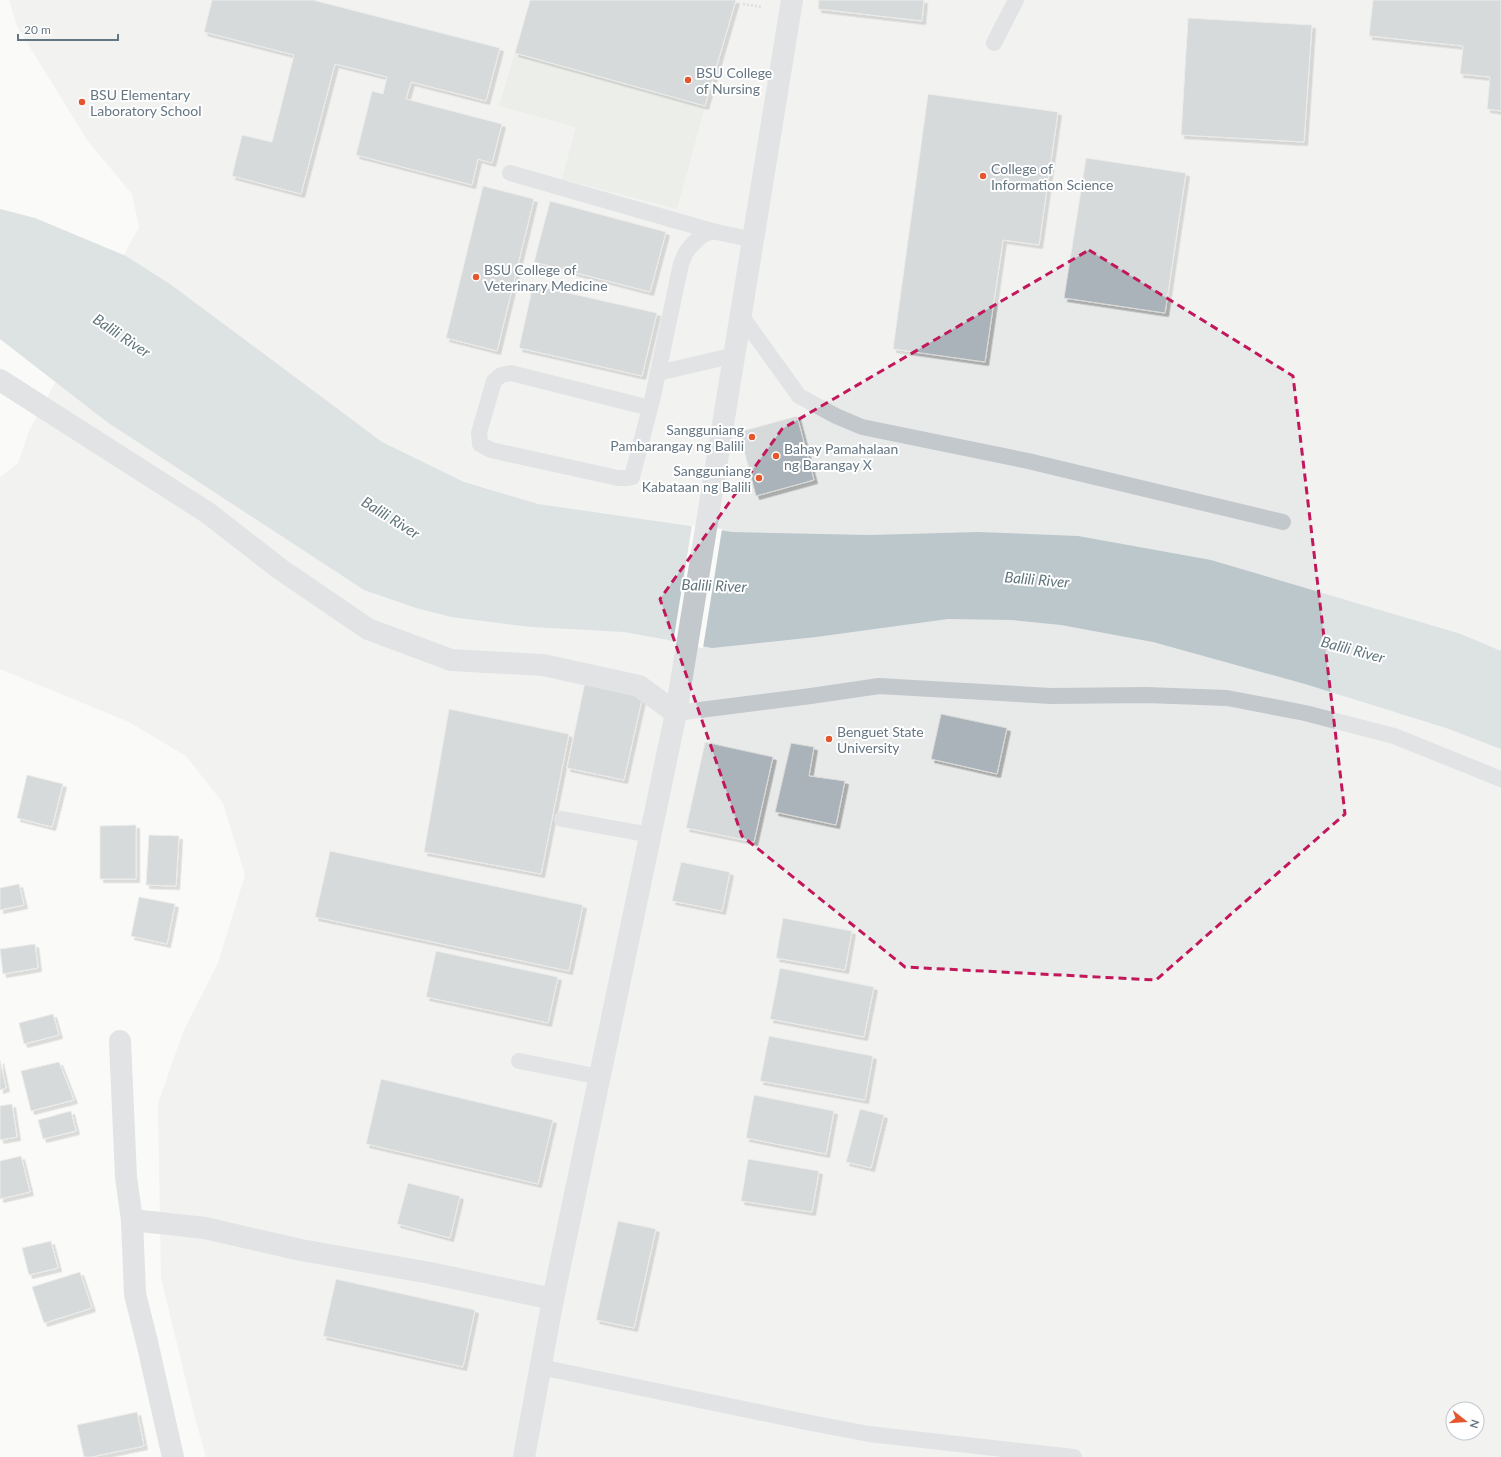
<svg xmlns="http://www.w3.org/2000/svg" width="1501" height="1457" font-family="Lato,sans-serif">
  <defs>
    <filter id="shadow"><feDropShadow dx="3.5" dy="3.5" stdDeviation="0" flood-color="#0004"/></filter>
  </defs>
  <rect width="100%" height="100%" fill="#fafaf8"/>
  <path fill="#e8e9e9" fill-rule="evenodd" d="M9,0H1501V1457H206L194,1414L161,1278L158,1103L184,1030L218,963L245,875L223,803L186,756L129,722L0,669V477L18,463L29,431L139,227L132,194L87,140L17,26ZM1453,1409H1477V1433H1453Z"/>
  <polygon fill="#dadfd7" points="515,53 705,106 677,209 562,179 576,127 499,106"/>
  <polygon fill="#bbc7cb" points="0,209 35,218 126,256 170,284 382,442 464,482 538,504 732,532 869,535 978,532 1078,536 1211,560 1461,634 1501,651 1501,749 1446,728 1305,684 1153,642 1061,625 1012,620 948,619 816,637 712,648 624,632 531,627 451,617 416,608 364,590 107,422 0,339"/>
  <polygon fill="#fafaf8" points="692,525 722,529 703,648 673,643"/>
  <g fill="#aab3b9" stroke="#dcdcda" filter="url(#shadow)">
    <polygon points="212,0 313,0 500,48 486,101 411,82 406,99 502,124 492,163 478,159 472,185 356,155 372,91 383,94 387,77 335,64 301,194 232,176 242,135 272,142 294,55 204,32"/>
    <polygon points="530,0 736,0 705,106 515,53"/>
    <polygon points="819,0 924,0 922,21 818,9"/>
    <polygon points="1373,0 1501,0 1501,111 1487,109 1490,77 1460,74 1463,46 1369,36"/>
    <polygon points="1188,18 1312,25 1304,142 1181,135"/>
    <polygon points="928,94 1058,112 1039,245 1003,240 985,362 893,349"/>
    <polygon points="1086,158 1186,173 1165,313 1064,298"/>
    <polygon points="483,186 534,199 497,351 446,338"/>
    <polygon points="550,201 666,232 650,292 534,262"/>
    <polygon points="533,285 657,313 642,376 519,348"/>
    <polygon points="797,416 814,480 756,496 739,432"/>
    <polygon points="585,682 643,695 624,780 567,768"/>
    <polygon points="449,709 569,734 541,874 424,852"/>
    <polygon points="941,714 1007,728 997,774 931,759"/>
    <polygon points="705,742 773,757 754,842 686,828"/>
    <polygon points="791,743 814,747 809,776 845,781 836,825 775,812"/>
    <polygon points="27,775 63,784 52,827 17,818"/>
    <polygon points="136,825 136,879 100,879 100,826"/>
    <polygon points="149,835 179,836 176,886 146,885"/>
    <polygon points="330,851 583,905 569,971 315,917"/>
    <polygon points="681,862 730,872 722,911 672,901"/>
    <polygon points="19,884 24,905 0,910 0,888"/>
    <polygon points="139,897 175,904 167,944 131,936"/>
    <polygon points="783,918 852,931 845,970 776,958"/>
    <polygon points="35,944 38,968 3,974 0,949"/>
    <polygon points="436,951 558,977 548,1023 426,997"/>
    <polygon points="780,968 874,987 864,1037 770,1019"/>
    <polygon points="53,1014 59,1035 24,1044 19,1023"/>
    <polygon points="769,1036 873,1056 865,1100 760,1081"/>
    <polygon points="0,1060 6,1088 0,1090"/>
    <polygon points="59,1062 74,1100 31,1111 21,1071"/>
    <polygon points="381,1079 553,1120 538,1184 366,1144"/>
    <polygon points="754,1095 834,1111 826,1154 746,1138"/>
    <polygon points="12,1104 17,1137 0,1140 0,1106"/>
    <polygon points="860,1109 884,1115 871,1168 846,1162"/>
    <polygon points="71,1111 76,1131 43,1139 38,1120"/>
    <polygon points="21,1156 30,1192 0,1199 0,1161"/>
    <polygon points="748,1159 819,1171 812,1212 741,1201"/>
    <polygon points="408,1183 460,1196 450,1238 397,1224"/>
    <polygon points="618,1221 656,1229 634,1328 596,1320"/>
    <polygon points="51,1241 58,1268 29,1275 22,1248"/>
    <polygon points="80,1272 92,1308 44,1323 32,1287"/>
    <polygon points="336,1279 475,1310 463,1367 323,1336"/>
    <polygon points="137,1412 144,1446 91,1457 84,1457 77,1425"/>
  </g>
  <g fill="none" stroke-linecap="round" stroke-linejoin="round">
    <polyline stroke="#bbbfc2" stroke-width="2.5" stroke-dasharray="2 2" stroke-linecap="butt" points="743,4 762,7"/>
    <g stroke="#c3c8cc" stroke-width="16">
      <polyline points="994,43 1016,0"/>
      <polyline points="510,173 712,231"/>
      <polyline points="740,314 799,396 836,416 862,427 1028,461 1283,522"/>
      <polyline points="658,373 735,355"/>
      <polyline points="650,408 511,373 501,375 494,381 479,433 480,444 491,450 618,478 626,478 632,477 650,408 653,396 681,264 686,252 691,246 701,236 712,231 754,240"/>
      <polyline points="676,713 811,696 879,686 1051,696 1146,695 1227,698 1305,713 1394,736 1501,779"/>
      <polyline points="562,819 651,835"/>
      <polyline points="519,1061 600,1077"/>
      <polyline points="540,1367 811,1423 869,1434 1074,1457"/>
    </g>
    <g stroke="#c3c8cc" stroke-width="22">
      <polyline points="0,380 208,513 280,569 368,629 451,660 543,665 639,686 676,713"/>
      <polyline points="120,1041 126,1177 132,1220 135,1294 147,1342 173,1457"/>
      <polyline points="132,1220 205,1228 301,1250 430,1273 553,1299"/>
      <polyline points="524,1457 553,1299 676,713 792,0"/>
    </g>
  </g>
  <path d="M0 0H1501V1457H0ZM1089,250L1293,376L1345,814L1156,980L905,967L742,836L660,599L782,429Z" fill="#fafaf8" fill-opacity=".55" fill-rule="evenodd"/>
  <path fill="none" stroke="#c2185b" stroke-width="3" stroke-dasharray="8 5" stroke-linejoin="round" d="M1089,250L1293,376L1345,814L1156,980L905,967L742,836L660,599L782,429Z"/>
  <g fill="#e4572e" stroke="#fff" stroke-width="1.5">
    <circle cx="688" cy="80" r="4"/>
    <circle cx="82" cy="102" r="4"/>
    <circle cx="983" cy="176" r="4"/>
    <circle cx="476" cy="277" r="4"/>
    <circle cx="752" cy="437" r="4"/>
    <circle cx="776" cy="456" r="4"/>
    <circle cx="759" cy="478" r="4"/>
    <circle cx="829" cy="739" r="4"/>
  </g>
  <g text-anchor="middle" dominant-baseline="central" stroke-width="4" stroke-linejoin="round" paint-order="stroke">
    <g font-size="14" fill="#657683" stroke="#fff" text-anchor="start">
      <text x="696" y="72">BSU College<tspan x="696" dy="16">of Nursing</tspan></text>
      <text x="90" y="94">BSU Elementary<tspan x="90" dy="16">Laboratory School</tspan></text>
      <text x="991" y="168">College of<tspan x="991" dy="16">Information Science</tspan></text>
      <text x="484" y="269">BSU College of<tspan x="484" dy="16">Veterinary Medicine</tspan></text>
      <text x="744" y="429" text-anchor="end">Sangguniang<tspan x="744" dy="16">Pambarangay ng Balili</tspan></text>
      <text x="784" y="448">Bahay Pamahalaan<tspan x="784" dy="16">ng Barangay X</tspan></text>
      <text x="751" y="470" text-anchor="end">Sangguniang<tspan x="751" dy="16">Kabataan ng Balili</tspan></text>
      <text x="837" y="731">Benguet State<tspan x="837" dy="16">University</tspan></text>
    </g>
    <g font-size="15" font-style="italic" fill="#60757c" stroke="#fff">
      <text transform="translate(122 335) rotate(34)">Balili River</text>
      <text transform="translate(391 517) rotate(32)">Balili River</text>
      <text transform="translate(1037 579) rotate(5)">Balili River</text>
      <text transform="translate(714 585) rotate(2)">Balili River</text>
      <text transform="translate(1353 649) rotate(15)">Balili River</text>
    </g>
  </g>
  <g transform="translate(1465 1421) rotate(107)"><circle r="19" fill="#ffffff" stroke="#c1c8cd"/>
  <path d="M0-3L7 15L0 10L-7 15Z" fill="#e4572e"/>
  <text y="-6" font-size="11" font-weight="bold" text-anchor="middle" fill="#657683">N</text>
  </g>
  <path d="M18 34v6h100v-6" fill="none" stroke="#657683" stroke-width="2"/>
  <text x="24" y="34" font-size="12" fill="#657683" stroke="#ffffff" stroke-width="3" paint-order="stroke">20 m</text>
</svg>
